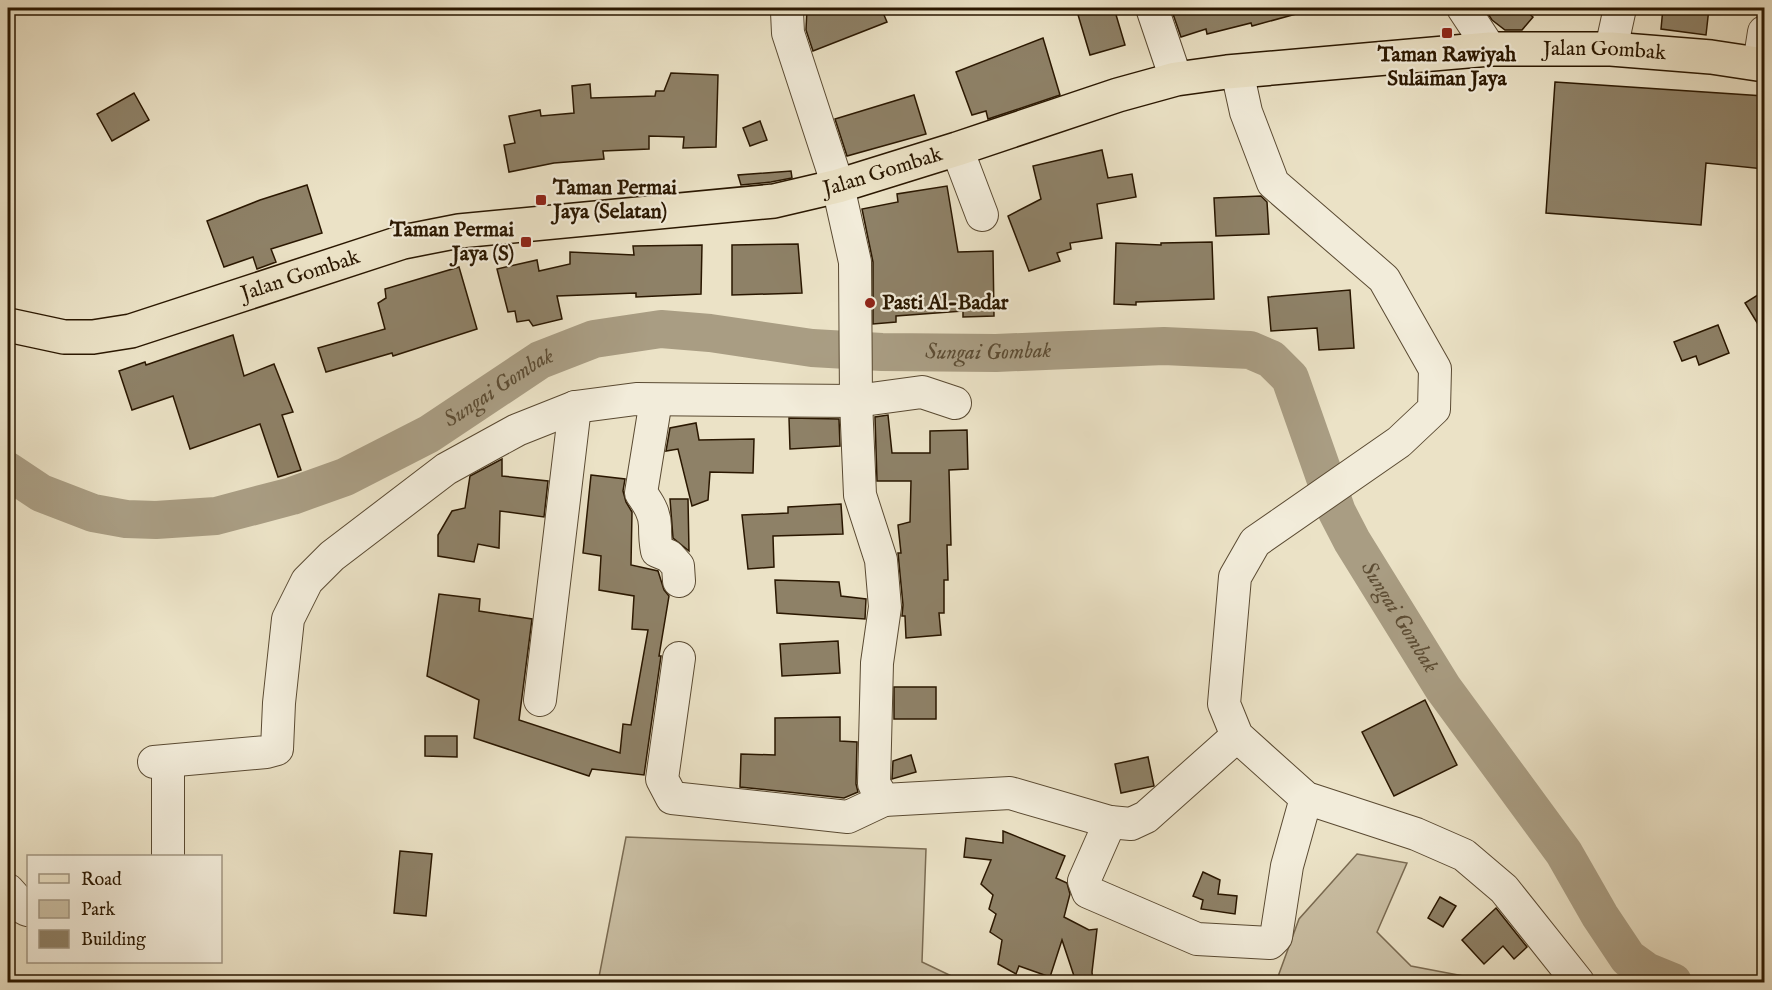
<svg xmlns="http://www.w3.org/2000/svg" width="1772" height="990" font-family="'IM FELL English',serif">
  <rect width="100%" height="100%" fill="#ebe2c6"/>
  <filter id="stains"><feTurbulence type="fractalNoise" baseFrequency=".00333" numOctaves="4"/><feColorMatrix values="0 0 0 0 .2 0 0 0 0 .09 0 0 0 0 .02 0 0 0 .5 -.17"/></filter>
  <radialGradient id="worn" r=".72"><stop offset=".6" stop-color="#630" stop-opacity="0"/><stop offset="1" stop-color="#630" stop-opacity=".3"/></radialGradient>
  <g fill="#cabfa4" stroke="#7a6b52" stroke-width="1.5">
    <polygon points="626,837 926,849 922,962 964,982 598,982"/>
    <polygon points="1357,854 1407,863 1377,932 1411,966 1495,982 1276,982 1299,919"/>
  </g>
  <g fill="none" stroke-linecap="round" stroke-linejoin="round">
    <path stroke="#a99d83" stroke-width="38" id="s1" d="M8,471L41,493L93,513L126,519L156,520L216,516L292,496L345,477L429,434L540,360L594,339L661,329L710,333L812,348L882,352L996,353L1164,346L1250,350L1271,359L1290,378L1337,512L1352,541L1443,688L1564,853L1600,916L1628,958L1646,971L1673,982"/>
  </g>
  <g fill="#8e8167" stroke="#2a1700" stroke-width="1.5">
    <polygon points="807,8 881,8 887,22 813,51 806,30"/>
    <polygon points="1076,8 1114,8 1125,45 1090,55"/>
    <polygon points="1193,8 1299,8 1300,13 1252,26 1251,23 1207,34 1206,29 1181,37 1173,14"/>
    <polygon points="1484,8 1522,8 1533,17 1522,30 1505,30 1492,20"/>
    <polygon points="1663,8 1709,8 1706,35 1661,29"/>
    <polygon points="1043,38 1060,95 988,119 986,111 972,115 956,72"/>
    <polygon points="671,73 718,75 716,147 683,148 684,137 649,136 649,149 603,151 604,159 554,163 509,172 504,145 515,143 509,116 540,110 541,116 574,113 572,86 590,84 591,98 655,96 656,91 664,91"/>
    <polygon points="1555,82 1764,96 1764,169 1706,163 1701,225 1546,213"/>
    <polygon points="134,93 149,120 112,141 97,114"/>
    <polygon points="914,95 926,134 847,156 835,119"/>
    <polygon points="760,121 767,140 750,146 743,128"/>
    <polygon points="1102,150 1108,178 1132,174 1136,197 1097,204 1102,238 1070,243 1071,249 1057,253 1060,261 1029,271 1008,216 1041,199 1033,166"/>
    <polygon points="791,171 792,178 771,182 741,185 738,175"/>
    <polygon points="307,185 322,233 271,249 276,262 257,269 253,257 224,267 207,221 260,200"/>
    <polygon points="947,186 958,252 993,251 994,316 963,317 963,311 896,316 896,322 873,324 873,262 862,209 898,202 897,194"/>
    <polygon points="1261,196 1267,202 1269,234 1216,236 1214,198"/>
    <polygon points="1212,242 1214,299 1136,302 1136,305 1114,304 1116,243 1161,245 1161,243"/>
    <polygon points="798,244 802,293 732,295 732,245"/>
    <polygon points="702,245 701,294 636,297 636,293 557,296 562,319 533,326 529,320 517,322 515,311 508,312 497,269 537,260 539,271 570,264 570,252 634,255 633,246"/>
    <polygon points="459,267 477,329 393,356 392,353 326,372 318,348 385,329 378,303 386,298 385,289"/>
    <polygon points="1350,290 1354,348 1319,350 1317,328 1271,331 1268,297"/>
    <polygon points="1764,291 1764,334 1745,303"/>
    <polygon points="1718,325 1729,353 1699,365 1696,356 1682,361 1674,342"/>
    <polygon points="233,335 244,376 274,364 293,412 282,415 301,470 278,477 260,424 190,449 173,396 132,410 119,371 145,362 146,365"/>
    <polygon points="888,415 892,453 930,453 930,431 967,430 968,469 949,470 951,545 947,545 948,580 944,580 944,613 939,613 941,635 906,638 905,616 902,616 903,605 898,553 901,553 898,525 910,522 911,481 877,481 875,417"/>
    <polygon points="789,418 839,419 840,446 790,449"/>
    <polygon points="696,423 699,440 754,439 753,473 710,472 708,500 692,506 678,449 666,451 670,428"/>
    <polygon points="502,459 502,476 548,481 544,517 500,511 499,548 478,544 474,562 438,556 438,535 452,511 465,508 470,476"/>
    <polygon points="591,475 625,479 623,491 626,502 632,512 631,565 658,571 664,590 669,596 659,656 661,656 644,775 592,769 589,776 474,738 479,700 427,676 439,594 480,599 479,611 532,619 519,720 620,753 623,724 631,725 648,630 632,629 634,596 599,590 601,556 583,553"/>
    <polygon points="670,499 688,499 689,551 673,538"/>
    <polygon points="841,504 843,534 773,536 774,567 748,569 742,515 788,513 788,507"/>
    <polygon points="775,580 839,582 841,596 866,599 865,619 777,613"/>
    <polygon points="838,641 840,673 782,676 780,644"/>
    <rect x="894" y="687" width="42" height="32"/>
    <polygon points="1425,700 1457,765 1394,796 1362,732"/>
    <polygon points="840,717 840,741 857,742 856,784 858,792 844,798 740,787 741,754 775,755 775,718"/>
    <polygon points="425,736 457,736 457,757 425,756"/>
    <polygon points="911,755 916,772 892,779 893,761"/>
    <polygon points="1148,757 1154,786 1121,793 1115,764"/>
    <polygon points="1003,831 1065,856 1056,878 1067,883 1070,894 1064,917 1089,930 1097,929 1092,972 1093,982 1076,982 1062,940 1050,977 1019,966 1016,974 998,964 1002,940 990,932 996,914 989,909 993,895 981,884 991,860 964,857 966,838 1003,843"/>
    <polygon points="400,851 432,854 426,916 394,913"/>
    <polygon points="1203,872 1220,880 1218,894 1237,896 1235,914 1201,909 1203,900 1193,896"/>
    <polygon points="1440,897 1456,906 1443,927 1428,918"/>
    <polygon points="1496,908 1527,947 1514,959 1503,946 1484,964 1462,940"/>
  </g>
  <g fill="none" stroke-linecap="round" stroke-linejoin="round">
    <defs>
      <g id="minor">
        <polyline points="789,8 787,12 788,33 838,186 855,262 856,401 860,495 881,560 885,607 877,663 874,784 884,800 1010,793 1110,822 1131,824 1146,817 1237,736"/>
        <polyline points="1152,8 1176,79"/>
        <polyline points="1463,8 1490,49"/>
        <polyline points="1611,49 1620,8"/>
        <polyline points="1759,64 1764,32"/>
        <polyline points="1237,71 1246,112 1273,183 1384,279 1435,369 1434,409 1399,442 1255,542 1235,577 1224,704 1237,736 1306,798 1416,834 1464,855 1504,889 1578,982"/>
        <polyline points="957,149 982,215"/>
        <path d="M656,400L641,493C648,503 655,513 655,526C655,535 655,541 657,551L669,556L678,566L679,581"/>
        <polyline points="679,658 662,779 672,798 848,817 884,800"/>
        <polyline points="540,700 575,407"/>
        <polyline points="154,762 266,752 277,749 279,703 288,619 307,581 332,556 446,469 517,430 575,407 636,399 856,401 922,392 955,403"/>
        <polyline points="1110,822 1084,881 1088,892 1197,939 1270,943 1276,937 1287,866 1306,798"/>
        <polyline points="168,856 168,761"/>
        <polyline points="8,890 25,909 28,910"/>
      </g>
      <g id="major">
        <path id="s2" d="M8,325L64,337H93L131,331L403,242L459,231L774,201L838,186L957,149L1118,95L1176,79L1227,72L1490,49H1611L1711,57L1764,65"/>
      </g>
    </defs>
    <use href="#minor" stroke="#5a4a32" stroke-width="34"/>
    <use href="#major" stroke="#2a1700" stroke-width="36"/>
    <use href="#minor" stroke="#f2ecda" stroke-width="32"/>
    <use href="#major" stroke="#ebe2c6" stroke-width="33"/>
  </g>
  <g fill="#8f2418" stroke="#f2ecda" stroke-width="2">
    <rect x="1441" y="27" width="12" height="12" rx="3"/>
    <rect x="535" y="194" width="12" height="12" rx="3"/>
    <rect x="520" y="236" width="12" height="12" rx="3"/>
    <circle cx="870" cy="303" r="6"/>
  </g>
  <g text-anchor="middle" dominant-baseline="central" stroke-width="4.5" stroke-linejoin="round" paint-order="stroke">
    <g font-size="21" fill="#2a1700" stroke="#f2ecda">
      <text stroke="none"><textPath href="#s2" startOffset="1635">Jalan Gombak</textPath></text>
      <text stroke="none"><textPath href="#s2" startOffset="897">Jalan Gombak</textPath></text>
      <text stroke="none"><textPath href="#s2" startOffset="303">Jalan Gombak</textPath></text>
    </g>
    <g font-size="21" font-weight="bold" fill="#2a1700" stroke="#f2ecda" text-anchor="start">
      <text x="1447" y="55" text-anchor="middle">Taman Rawiyah<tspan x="1447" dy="24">Sulaiman Jaya</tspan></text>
      <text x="553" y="188">Taman Permai<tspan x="553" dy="24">Jaya (Selatan)</tspan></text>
      <text x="514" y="230" text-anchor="end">Taman Permai<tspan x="514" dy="24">Jaya (S)</tspan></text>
      <text x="882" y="303">Pasti Al-Badar</text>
    </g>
    <g font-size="22" font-style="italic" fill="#5d4d34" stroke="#f2ecda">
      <text stroke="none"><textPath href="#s1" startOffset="1036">Sungai Gombak</textPath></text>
      <text stroke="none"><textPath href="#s1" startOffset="532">Sungai Gombak</textPath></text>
      <text stroke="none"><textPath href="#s1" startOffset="1612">Sungai Gombak</textPath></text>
    </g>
  </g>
  <rect width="1772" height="990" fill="none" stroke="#ebe2c6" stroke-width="30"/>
  <rect x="9" y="9" width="1754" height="972" fill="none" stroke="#2a1700" stroke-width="3"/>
  <rect x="15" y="15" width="1742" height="960" fill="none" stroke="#2a1700" stroke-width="1.5"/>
  <rect x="27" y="855" width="195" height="108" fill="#f2ecda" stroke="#a29783" stroke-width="1.5"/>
  <rect x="39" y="874" width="30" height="9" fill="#ebe2c6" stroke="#a29783" stroke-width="1.5"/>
  <text x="81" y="885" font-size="18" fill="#2a1700">Road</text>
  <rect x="39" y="900" width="30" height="18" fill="#cabfa4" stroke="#a29783" stroke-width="1.5"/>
  <text x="81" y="915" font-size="18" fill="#2a1700">Park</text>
  <rect x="39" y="930" width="30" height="18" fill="#8e8167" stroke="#a29783" stroke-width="1.5"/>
  <text x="81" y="945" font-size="18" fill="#2a1700">Building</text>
  <rect width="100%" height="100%" filter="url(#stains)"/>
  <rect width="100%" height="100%" fill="url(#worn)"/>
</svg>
